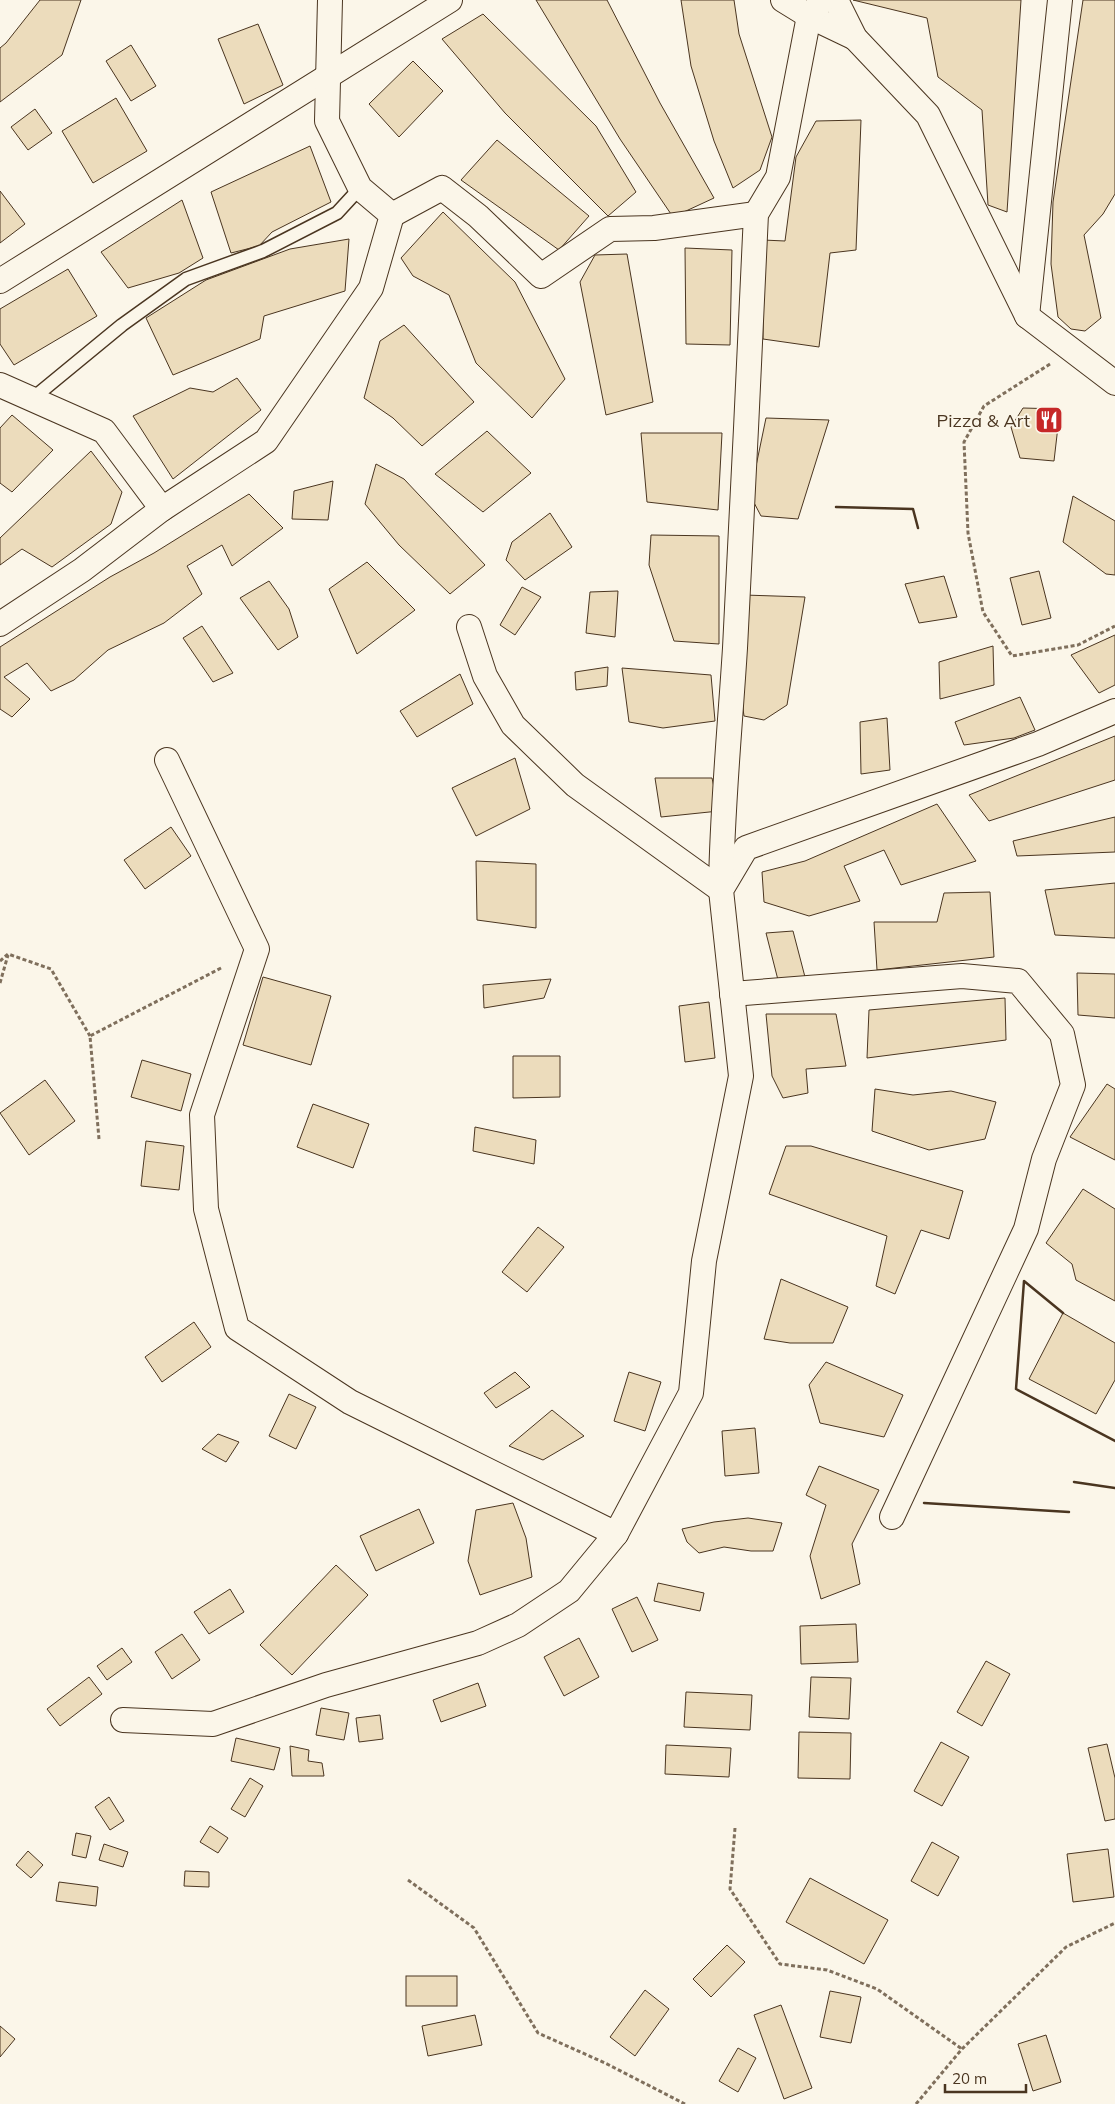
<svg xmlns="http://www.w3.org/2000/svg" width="1115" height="2104" font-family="Mulish,sans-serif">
  <rect width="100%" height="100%" fill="#fbf6e9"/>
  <g fill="#ecdcbc" stroke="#4a3520">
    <polygon points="40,0 81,0 62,55 0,102 0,48 6,43"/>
    <polygon points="536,0 607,0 660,103 714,198 673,217 620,139"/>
    <polygon points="681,0 734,0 739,34 772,137 760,170 733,188 714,141 691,66"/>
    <polygon points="853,0 1021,0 1007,212 988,205 982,110 938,77 927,18"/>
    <polygon points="1083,0 1115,0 1115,194 1103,214 1084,235 1101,318 1085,331 1071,329 1058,317 1051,264 1053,202"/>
    <polygon points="483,14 596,126 636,192 608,216 505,113 442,39"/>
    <polygon points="258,24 283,85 244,104 218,39"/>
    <polygon points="131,45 156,86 131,101 106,61"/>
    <polygon points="413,61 443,91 399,137 369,104"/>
    <polygon points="116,98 147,151 93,183 62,131"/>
    <polygon points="35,109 52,133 28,150 11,127"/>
    <polygon points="861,120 856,250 830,253 819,347 763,339 763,240 785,241 796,157 816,121"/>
    <polygon points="497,140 589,216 559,250 461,180"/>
    <polygon points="310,146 331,202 272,232 259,246 231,253 211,192"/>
    <polygon points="0,191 25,224 0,243"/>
    <polygon points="182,200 203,258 179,273 128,288 101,252"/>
    <polygon points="443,212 515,282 565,379 532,418 476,363 449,295 413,276 401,258"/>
    <polygon points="349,239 345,291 264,316 260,339 173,375 146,318 206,280 290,249"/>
    <polygon points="685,248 732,250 730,345 686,344"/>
    <polygon points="627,254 653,402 606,415 580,282 595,255"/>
    <polygon points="68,269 97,316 14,365 0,344 0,309"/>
    <polygon points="404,325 474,402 422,446 393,418 364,398 380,341"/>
    <polygon points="237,378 261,410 173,479 133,416 190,388 213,392"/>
    <polygon points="1023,408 1060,409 1054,461 1020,458 1011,427"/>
    <polygon points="12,415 53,450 12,492 0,483 0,428"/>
    <polygon points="766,418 829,420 798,519 761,516 750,495"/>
    <polygon points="487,431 531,473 483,512 435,474"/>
    <polygon points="641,433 722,433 718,510 647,502"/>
    <polygon points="91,451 122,492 111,524 52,567 22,549 0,565 0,538"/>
    <polygon points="376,464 404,479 485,565 450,594 399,545 365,504"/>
    <polygon points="333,481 328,520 292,519 294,491"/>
    <polygon points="249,494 283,528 232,566 222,545 187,566 202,594 164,623 108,650 74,680 51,691 27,663 4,677 30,699 12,717 0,709 0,647 110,577 154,553"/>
    <polygon points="1073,496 1115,521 1115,575 1106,574 1063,542"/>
    <polygon points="550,513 572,547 525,580 506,560 512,542"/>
    <polygon points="651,535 719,536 719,644 674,641 649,565"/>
    <polygon points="367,562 415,610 357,654 329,589"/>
    <polygon points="1039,571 1051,618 1022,625 1010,578"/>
    <polygon points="944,576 957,617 919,623 905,584"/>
    <polygon points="269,581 289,609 298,637 278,650 240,598"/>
    <polygon points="522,587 541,597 515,635 500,625"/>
    <polygon points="618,591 615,637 586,633 590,592"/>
    <polygon points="744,595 805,597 787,705 764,720 744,716 738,673"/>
    <polygon points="202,626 233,673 213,682 183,638"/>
    <polygon points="1115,635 1115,685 1099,693 1071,655"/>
    <polygon points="993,646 994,685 940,699 939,662"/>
    <polygon points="608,667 607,686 576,690 575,672"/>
    <polygon points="622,668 711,675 715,721 663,728 629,722"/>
    <polygon points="460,674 473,704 417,737 400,711"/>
    <polygon points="1020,697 1035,730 1014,738 964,745 955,722"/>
    <polygon points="887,718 890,770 861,774 860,722"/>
    <polygon points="1115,736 1115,780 989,821 969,795"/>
    <polygon points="515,758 530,809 476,836 452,788"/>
    <polygon points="655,778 712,778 719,811 661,817"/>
    <polygon points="937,804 976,861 901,885 884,850 844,866 860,901 809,916 764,902 762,872 805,861"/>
    <polygon points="1115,817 1115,852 1017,856 1013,841"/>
    <polygon points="171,827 191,856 145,889 124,860"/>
    <polygon points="476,861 536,864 536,928 477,920"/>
    <polygon points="1115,883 1115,938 1055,935 1045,890"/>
    <polygon points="990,892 994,957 877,970 874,922 937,922 944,893"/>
    <polygon points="793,931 805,977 778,980 766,933"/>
    <polygon points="1077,973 1115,974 1115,1018 1078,1015"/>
    <polygon points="263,977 331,996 311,1065 243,1045"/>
    <polygon points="551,979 544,998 484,1008 483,985"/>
    <polygon points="1005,998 1006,1040 867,1058 869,1010"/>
    <polygon points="709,1002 715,1058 685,1062 679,1006"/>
    <polygon points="766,1014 836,1014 846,1066 806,1069 808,1093 783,1098 772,1076"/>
    <polygon points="513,1056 560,1056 560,1097 513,1098"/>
    <polygon points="142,1060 191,1074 181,1111 131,1097"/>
    <polygon points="45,1080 75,1121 29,1155 0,1113"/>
    <polygon points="1107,1084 1115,1089 1115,1160 1070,1137"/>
    <polygon points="875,1089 913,1095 951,1091 996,1102 985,1139 929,1150 872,1131"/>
    <polygon points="313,1104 369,1124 353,1168 297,1147"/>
    <polygon points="475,1127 536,1140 534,1164 473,1151"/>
    <polygon points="146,1141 184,1146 179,1190 141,1186"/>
    <polygon points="786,1146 811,1146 963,1191 949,1239 921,1230 895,1294 876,1286 887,1236 769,1194"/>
    <polygon points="1083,1189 1115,1209 1115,1301 1076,1280 1072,1264 1046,1243"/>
    <polygon points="538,1227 564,1247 527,1292 502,1272"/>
    <polygon points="781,1279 848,1307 833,1343 790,1343 764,1339"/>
    <polygon points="1063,1313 1115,1343 1115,1380 1096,1414 1029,1379"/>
    <polygon points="194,1322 211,1347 162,1382 145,1357"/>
    <polygon points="826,1362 903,1395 884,1437 820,1423 809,1385"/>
    <polygon points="515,1372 530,1387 496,1408 484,1393"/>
    <polygon points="629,1372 661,1382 645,1431 614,1421"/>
    <polygon points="289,1394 316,1407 296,1449 269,1436"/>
    <polygon points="552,1410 584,1436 543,1460 509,1446"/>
    <polygon points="755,1428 759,1473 725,1476 722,1431"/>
    <polygon points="218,1434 239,1442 226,1462 202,1449"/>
    <polygon points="819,1466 879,1490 852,1544 860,1584 821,1599 810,1556 826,1505 806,1495"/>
    <polygon points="513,1503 526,1538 532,1577 480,1595 468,1561 476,1510"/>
    <polygon points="419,1509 434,1543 376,1571 360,1536"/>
    <polygon points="748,1518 782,1523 773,1551 751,1551 724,1547 699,1553 687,1542 682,1529 714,1522"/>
    <polygon points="336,1565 368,1595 292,1675 260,1645"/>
    <polygon points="658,1583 704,1593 700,1611 654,1601"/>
    <polygon points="230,1589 244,1612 209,1634 194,1612"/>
    <polygon points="637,1597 658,1640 632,1652 612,1609"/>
    <polygon points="856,1624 858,1662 801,1664 800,1626"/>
    <polygon points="182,1634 200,1660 172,1679 155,1652"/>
    <polygon points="579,1638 599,1677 564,1696 544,1657"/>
    <polygon points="122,1648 132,1662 107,1680 97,1666"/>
    <polygon points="986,1661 1010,1674 982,1726 957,1712"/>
    <polygon points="89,1677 102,1694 60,1726 47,1709"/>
    <polygon points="811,1677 851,1678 849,1719 809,1717"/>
    <polygon points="478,1683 486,1706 441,1722 433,1700"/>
    <polygon points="686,1692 752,1695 750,1730 684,1727"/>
    <polygon points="321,1708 349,1713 344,1740 316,1735"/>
    <polygon points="380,1715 383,1739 359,1742 356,1718"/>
    <polygon points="799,1732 851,1733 850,1779 798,1778"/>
    <polygon points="236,1738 280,1748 274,1770 231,1761"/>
    <polygon points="941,1742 969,1757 942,1806 914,1791"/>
    <polygon points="1107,1744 1115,1778 1115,1819 1105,1821 1088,1748"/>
    <polygon points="666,1745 731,1748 729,1777 665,1774"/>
    <polygon points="290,1746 309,1750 308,1761 322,1763 324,1776 292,1776"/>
    <polygon points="250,1778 263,1786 245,1817 231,1809"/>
    <polygon points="109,1797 124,1821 110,1830 95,1807"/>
    <polygon points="210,1826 228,1838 218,1853 200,1842"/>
    <polygon points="76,1833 91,1836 86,1858 72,1855"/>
    <polygon points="932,1842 959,1857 938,1896 911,1881"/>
    <polygon points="104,1844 128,1852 123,1867 99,1860"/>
    <polygon points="1108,1849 1114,1897 1073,1902 1067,1854"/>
    <polygon points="28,1851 43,1865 31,1878 16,1865"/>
    <polygon points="185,1871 209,1872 209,1887 184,1886"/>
    <polygon points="810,1878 888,1920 864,1964 786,1922"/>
    <polygon points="59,1882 98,1887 96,1906 56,1901"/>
    <polygon points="727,1945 745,1962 711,1997 693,1979"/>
    <rect x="406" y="1976" width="51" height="30"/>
    <polygon points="645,1990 669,2009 635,2056 610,2037"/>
    <polygon points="830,1991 861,1997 851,2043 820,2037"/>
    <polygon points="781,2005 812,2088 784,2099 754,2015"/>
    <polygon points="475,2015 482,2045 428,2056 422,2026"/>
    <polygon points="0,2026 15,2039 0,2057"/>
    <polygon points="1046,2035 1061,2082 1033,2091 1018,2044"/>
    <polygon points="738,2048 756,2058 738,2092 719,2081"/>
  </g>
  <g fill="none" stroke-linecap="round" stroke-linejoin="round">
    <defs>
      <polyline id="lane" points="32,399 122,325 186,279 263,251 337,213 360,188"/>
      <g id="street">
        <polyline points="783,0 809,16 855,38"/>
        <polyline points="836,0 855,38 928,115 1027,316 1115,383"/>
        <polyline points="392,215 442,188 478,216 541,276 610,229 654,228 756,214"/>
        <polyline points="0,281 450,0"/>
        <polyline points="1027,316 1060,0"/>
        <polyline points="0,385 104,431 162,509 266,441 371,288 392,215 360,188 327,121 330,0"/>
        <polyline points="0,624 82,570 162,509"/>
        <polyline points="469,627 485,676 513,725 575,785 721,890"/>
        <polyline points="167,760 257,949 202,1115 206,1209 237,1328 350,1402 616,1534 691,1393 704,1261 741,1076 721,890 746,848 1038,744 1115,711"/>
        <path d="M721,888C722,808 730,728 735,648C743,503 749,359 756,214L778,177L809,16L823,0"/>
        <polyline points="732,994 962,976 1018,981 1062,1034 1073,1085 1044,1159 1026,1229 892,1517"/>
        <polyline points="123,1720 213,1724 326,1685 478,1643 518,1625 569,1591 616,1534"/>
      </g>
    </defs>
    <use href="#lane" stroke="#4a3520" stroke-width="15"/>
    <use href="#street" stroke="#4a3520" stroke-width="26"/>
    <g stroke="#7f6f5c" stroke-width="3" stroke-dasharray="4 2.5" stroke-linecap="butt">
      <polyline points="1050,364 984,406 964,442 968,533 983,612 1012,656 1078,645 1115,626"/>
      <polyline points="0,961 8,954 51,969 90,1036"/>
      <polyline points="0,983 8,955"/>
      <polyline points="99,1139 90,1036 223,967"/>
      <polyline points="735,1828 730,1889 780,1964 827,1970 877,1989 962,2049"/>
      <polyline points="408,1880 474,1928 538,2033 605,2063 685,2104"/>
      <polyline points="916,2104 962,2049 1066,1947 1115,1923"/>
    </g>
    <use href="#lane" stroke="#fbf6e9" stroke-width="12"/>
    <use href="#street" stroke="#fbf6e9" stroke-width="24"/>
    <g stroke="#4a3520" stroke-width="2.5">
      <polyline points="836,507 913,509 918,528"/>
      <polyline points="1063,1313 1024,1281 1016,1389 1115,1441"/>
      <polyline points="1074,1482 1115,1488"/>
      <polyline points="924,1503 1069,1512"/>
    </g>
  </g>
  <defs>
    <symbol id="restaurant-square" viewBox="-11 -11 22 22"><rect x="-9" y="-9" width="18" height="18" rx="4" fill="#c62828" stroke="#fbf6e9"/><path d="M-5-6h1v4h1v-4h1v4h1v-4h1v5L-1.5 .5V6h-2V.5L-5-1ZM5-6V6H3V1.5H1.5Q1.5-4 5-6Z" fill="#fff"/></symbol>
  </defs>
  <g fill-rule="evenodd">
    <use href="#restaurant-square" x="1033" y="404" width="32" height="32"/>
  </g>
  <g text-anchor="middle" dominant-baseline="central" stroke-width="4" stroke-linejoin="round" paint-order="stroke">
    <g font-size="18" fill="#4a3520" stroke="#fbf6e9" text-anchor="end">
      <text x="1030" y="420">Pizza &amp; Art</text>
    </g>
  </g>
  <path d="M945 2084v8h81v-8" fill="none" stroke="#4a3520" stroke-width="2.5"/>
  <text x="952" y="2084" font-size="15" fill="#4a3520" stroke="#fbf6e9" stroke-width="4" paint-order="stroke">20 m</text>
</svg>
